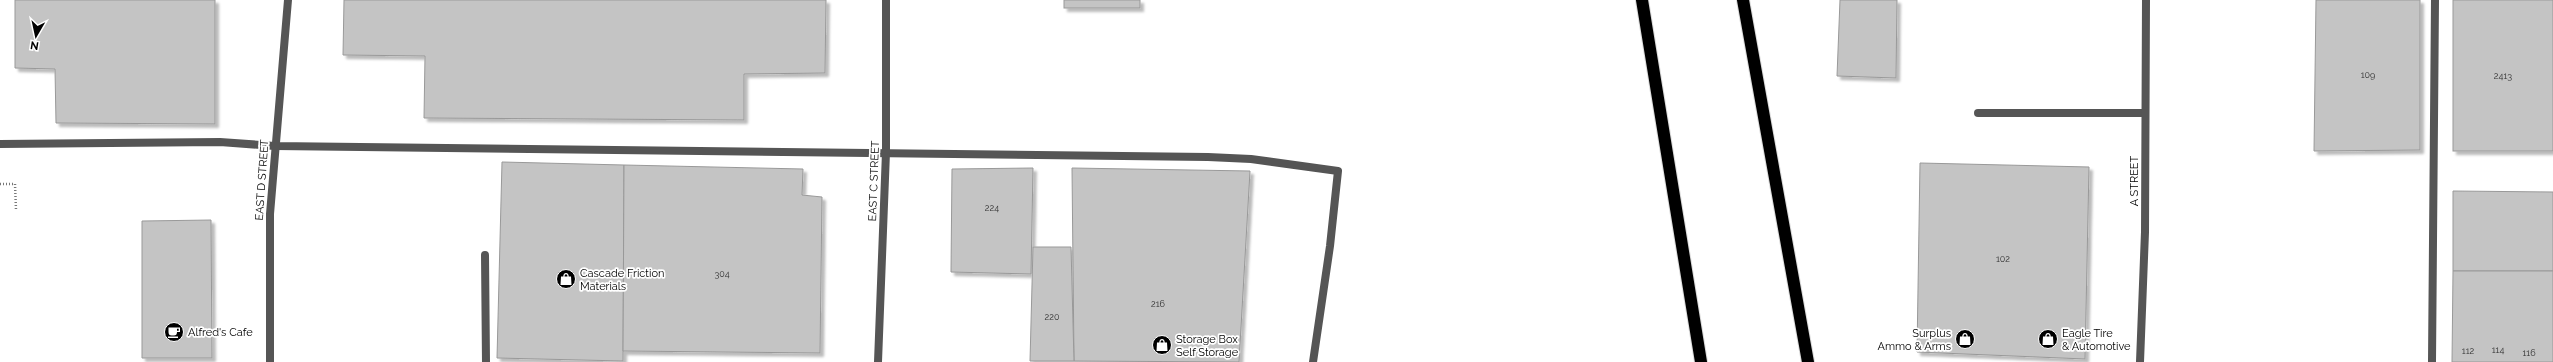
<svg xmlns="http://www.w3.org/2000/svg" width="2553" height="362" font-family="Raleway,sans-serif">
  <defs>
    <filter id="shadow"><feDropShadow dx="3.5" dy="3.5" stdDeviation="1" flood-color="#0004"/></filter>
  </defs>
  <rect width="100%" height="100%" fill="#fff"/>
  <g fill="#c4c4c4" stroke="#999" filter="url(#shadow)">
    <polygon points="15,0 215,0 215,124 56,123 55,69 15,68"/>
    <polygon points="344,0 826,0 825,73 744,74 744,120 424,118 425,56 343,55"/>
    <rect x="1064" y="0" width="76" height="8"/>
    <polygon points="1840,0 1897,0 1896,78 1837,76"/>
    <polygon points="2316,0 2420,0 2420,150 2314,151"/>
    <rect x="2453" y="0" width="100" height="151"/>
    <polygon points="502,162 624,165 623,361 497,358"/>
    <polygon points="1920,163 2089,167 2085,359 1917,352"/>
    <polygon points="624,165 803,169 802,195 822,197 820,353 623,351"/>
    <polygon points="1033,168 1031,274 951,272 952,169"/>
    <polygon points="1072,168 1250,171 1239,362 1074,361"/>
    <polygon points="2453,191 2553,192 2553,271 2453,271"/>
    <polygon points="211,220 212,358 142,358 142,221"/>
    <polygon points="1033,247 1071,247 1074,361 1030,361"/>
    <polygon points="2453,271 2553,271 2553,362 2452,362"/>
  </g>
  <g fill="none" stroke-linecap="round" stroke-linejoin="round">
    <defs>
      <g id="motorway">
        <polyline points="1642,0 1701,362"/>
        <polyline points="1743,0 1808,362"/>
      </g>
    </defs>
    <use href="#motorway" stroke="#dbdbdb" stroke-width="14"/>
    <polyline stroke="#777" stroke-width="2.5" stroke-dasharray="1 2" stroke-linecap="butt" points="0,184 15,184 16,210"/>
    <g stroke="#555" stroke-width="8">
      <polyline points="1978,113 2145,113"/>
      <polyline points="0,144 220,142 275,146 1208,157 1251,159 1338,171 1330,246 1313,362"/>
      <polyline points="485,255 486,362"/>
      <polyline points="2432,362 2435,0"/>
    </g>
    <polyline stroke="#555" stroke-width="8" points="878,362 886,152 886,0"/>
    <g stroke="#555" stroke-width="8">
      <polyline points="270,362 270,214 288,0"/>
      <polyline points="2140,362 2145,232 2146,0"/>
    </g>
    <use href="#motorway" stroke="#000" stroke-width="12"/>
  </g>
  <defs>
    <symbol id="shop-disc" viewBox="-11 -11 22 22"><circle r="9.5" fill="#000" stroke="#fff"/><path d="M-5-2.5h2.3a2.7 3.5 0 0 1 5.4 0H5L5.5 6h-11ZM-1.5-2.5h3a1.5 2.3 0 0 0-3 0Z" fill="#fff"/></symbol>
    <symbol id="cafe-disc" viewBox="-11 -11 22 22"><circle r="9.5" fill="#000" stroke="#fff"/><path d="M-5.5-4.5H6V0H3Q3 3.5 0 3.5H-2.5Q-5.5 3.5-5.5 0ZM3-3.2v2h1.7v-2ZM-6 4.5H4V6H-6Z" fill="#fff"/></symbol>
  </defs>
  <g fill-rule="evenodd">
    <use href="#shop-disc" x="555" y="268" width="22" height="22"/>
    <use href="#cafe-disc" x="163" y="321" width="22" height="22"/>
    <use href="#shop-disc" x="1954" y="328" width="22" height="22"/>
    <use href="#shop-disc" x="2037" y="328" width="22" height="22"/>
    <use href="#shop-disc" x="1151" y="334" width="22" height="22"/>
  </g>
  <g text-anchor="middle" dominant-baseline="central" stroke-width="3.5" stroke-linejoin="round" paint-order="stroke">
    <g font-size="9" fill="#313131">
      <text x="2368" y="75">109</text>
      <text x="2503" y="76">2413</text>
      <text x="992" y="208">224</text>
      <text x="2003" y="259">102</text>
      <text x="722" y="274">304</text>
      <text x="1158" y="304">216</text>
      <text x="1052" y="317">220</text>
      <text x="2498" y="350">114</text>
      <text x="2468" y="351">112</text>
      <text x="2529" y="353">116</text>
    </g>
    <g font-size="11" fill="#000" stroke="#fff">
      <text transform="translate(262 180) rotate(-86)">EAST D STREET</text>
      <text transform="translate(874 181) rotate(-88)">EAST C STREET</text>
      <text transform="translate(2134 181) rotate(-90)">A STREET</text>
    </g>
    <g font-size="11" fill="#000" stroke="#fff" text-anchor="start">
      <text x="580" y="273">Cascade Friction<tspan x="580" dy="13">Materials</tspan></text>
      <text x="188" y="332">Alfred's Cafe</text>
      <text x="1951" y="333" text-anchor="end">Surplus<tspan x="1951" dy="13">Ammo &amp; Arms</tspan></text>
      <text x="2062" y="333">Eagle Tire<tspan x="2062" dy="13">&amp; Automotive</tspan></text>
      <text x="1176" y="339">Storage Box<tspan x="1176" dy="13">Self Storage</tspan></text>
    </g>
  </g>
  <g transform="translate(36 36) rotate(189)" stroke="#ffffff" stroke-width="3" paint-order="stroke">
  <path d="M0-3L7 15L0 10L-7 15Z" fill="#000000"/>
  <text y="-6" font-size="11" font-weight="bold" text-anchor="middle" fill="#000000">N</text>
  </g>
</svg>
